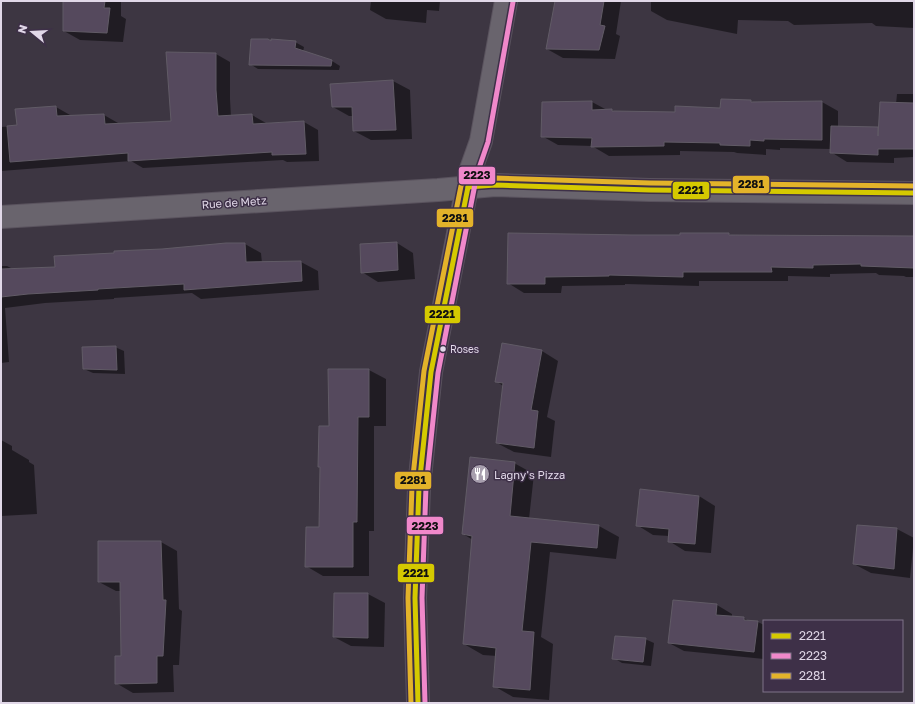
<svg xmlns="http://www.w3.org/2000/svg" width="915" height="704" font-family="'Golos Text',sans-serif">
  <rect width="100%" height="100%" fill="#3d3642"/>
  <g fill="#0007">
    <polygon points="64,1 121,1 121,16 126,19 123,42 80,40 64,31"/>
    <polygon points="371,1 440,1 439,11 427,10 426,23 386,19 370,10"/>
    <polygon points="556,1 621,1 616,34 620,36 615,59 563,58 547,49"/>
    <polygon points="651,1 914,1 914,28 876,26 872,23 794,25 788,21 738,20 737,34 667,20 651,11"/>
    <polygon points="272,42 295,42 304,47 303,52 332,61 340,66 339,70 258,69 250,64"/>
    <polygon points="168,53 216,54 230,62 230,99 231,117 252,115 266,123 304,122 318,130 319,161 287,162 283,160 143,168 131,161 1,171 1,127 18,126 56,107 70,115 70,117 104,115 118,123 118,125 172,122"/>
    <polygon points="393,81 410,90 412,139 371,140 354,131 353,116 349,116 333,107 331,85"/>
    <polygon points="897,94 914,94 914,157 894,158 894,163 847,162 831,152 831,149 780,148 780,150 766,149 766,155 737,153 734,152 680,151 680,155 609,156 592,146 558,145 542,136 543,103 592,102 607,110 612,110 616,112 676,113 721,109 722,100 751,101 754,103 822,102 838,111 838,127 878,128 880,129 896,104"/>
    <polygon points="729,234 732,236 914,237 914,277 906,277 904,276 879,275 876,273 830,274 830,277 788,276 788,281 699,281 699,286 625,284 625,285 562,286 561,293 524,293 508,283 632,236"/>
    <polygon points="397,243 413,253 415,279 378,282 362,272"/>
    <polygon points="245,244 261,253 262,263 301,262 318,271 319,290 201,299 192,293 114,298 114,299 45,303 5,308 9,362 1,363 1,266 7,266 13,269 56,268 162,250"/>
    <polygon points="115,347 124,351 125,374 93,373 84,369"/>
    <polygon points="542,351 558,361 547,417 555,421 551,457 514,452 497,443 503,386 496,381"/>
    <polygon points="329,370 369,370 386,379 386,426 374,426 374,531 369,531 369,576 323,576 306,566 320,528 321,468 319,467 330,427"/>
    <polygon points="1,440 12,446 12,450 29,460 29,462 34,465 37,514 1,516"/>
    <polygon points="514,463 534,474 529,519 599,526 619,537 616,559 550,552 541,637 553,644 549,700 513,697 494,686 497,656 483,655 464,644 473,540 463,534"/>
    <polygon points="641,490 699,496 715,506 711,553 685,551 669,541 669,536 653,535 637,525"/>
    <polygon points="858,526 897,529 914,538 910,578 871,573 854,564"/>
    <polygon points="161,542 177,551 179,609 182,611 179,665 173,665 174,692 133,693 116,683 122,657 121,591 116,591 99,582"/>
    <polygon points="368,594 385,603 384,647 351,646 334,637"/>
    <polygon points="674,601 717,605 732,614 732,617 744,618 749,621 758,622 764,625 764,659 684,651 669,643"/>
    <polygon points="645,639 654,643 651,666 622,663 614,658"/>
  </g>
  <g fill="#55495d" stroke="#615b66">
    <polygon points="63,1 105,1 104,8 110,8 107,33 63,31"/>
    <polygon points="555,1 604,1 600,25 605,26 599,50 546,49"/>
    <polygon points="251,39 268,39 271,41 271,39 296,41 295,48 332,60 331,66 249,65"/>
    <polygon points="166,52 216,53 216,90 218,116 252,114 253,124 304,121 306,154 272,155 272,152 128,161 128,153 10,162 7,126 17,125 15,109 56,106 57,116 104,114 105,124 171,121"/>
    <polygon points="393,80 396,130 353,131 352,107 332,107 330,84"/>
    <polygon points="721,99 751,100 751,102 822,101 822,140 764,139 764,141 750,140 750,146 720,145 720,143 664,142 664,146 591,147 592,138 541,137 542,102 592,101 592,110 612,109 612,111 675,112 675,106 720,108"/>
    <polygon points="880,102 914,103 914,149 878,149 878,155 830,153 831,126 878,127 878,136"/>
    <polygon points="508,233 632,235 680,235 680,233 729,233 729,235 914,236 914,268 861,266 861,264 813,265 813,268 771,267 772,272 683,272 683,277 609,275 609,276 545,277 545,284 507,284"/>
    <polygon points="397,242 398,270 361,273 360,244"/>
    <polygon points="226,243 245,243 246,262 301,261 302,281 184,290 184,284 98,289 98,290 28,294 1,297 1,269 55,267 54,256 114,253 114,251 162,249"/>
    <polygon points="502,343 542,350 531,410 538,411 534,448 496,443 503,383 495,382"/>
    <polygon points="116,346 117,370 83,369 82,347"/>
    <polygon points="328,369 369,369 369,417 358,417 357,522 353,522 353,567 305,567 306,527 319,527 320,467 318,467 319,426 329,426"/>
    <polygon points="470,457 515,462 510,516 599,525 597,548 531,542 522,631 534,632 530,690 493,687 496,648 463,644 472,536 462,534"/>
    <polygon points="640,489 699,496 695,544 668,542 669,529 636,526"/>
    <polygon points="857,525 897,528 894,569 853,564"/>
    <polygon points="98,541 161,541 163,600 166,600 163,656 157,656 157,683 115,684 115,656 121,656 120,582 98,582"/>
    <polygon points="334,593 368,593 368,638 333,637"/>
    <polygon points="673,600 717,604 716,615 744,617 744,620 758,621 754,652 668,643"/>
    <polygon points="615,636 646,638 643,662 612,659"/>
  </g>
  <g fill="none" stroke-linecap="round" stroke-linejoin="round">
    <defs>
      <g id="minor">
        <polyline points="1,217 438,190 495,185 650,190 914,193"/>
        <polyline points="418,703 415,598 419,487 431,372 470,172 481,141 506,1"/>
      </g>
    </defs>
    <use href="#minor" stroke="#5a535e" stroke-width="24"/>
    <use href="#minor" stroke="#69646d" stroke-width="22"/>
    <defs>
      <g id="bus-1">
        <polyline points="468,187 495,185 650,190 914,193"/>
        <polyline points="418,703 415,598 419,487 431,372 468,187"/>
      </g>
      <polyline id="bus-2" points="425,703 422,598 426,487 438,373 477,174 488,142 513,2"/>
      <polyline id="bus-3" points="411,703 408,598 412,486 424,371 461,186 463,182 467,180 495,178 650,183 914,186"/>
    </defs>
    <use href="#bus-1" stroke="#3e3048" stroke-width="8"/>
    <use href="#bus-2" stroke="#3e3048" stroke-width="8"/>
    <use href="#bus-3" stroke="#3e3048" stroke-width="8"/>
    <use href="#bus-1" stroke="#d5c900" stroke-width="5"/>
    <use href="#bus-2" stroke="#f088ca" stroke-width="5"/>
    <use href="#bus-3" stroke="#e3b32a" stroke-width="5"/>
  </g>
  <defs>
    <symbol id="restaurant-disc" viewBox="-11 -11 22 22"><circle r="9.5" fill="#a89fae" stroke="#3e3048"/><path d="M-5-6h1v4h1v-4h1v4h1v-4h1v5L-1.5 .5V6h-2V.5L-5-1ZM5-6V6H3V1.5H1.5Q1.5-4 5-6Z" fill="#fff"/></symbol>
  </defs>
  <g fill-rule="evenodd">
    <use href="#restaurant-disc" x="469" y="463" width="22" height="22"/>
  </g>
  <circle fill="#e1d8e8" stroke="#3e3048" stroke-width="1.5" cx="443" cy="349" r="3.5"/>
  <g text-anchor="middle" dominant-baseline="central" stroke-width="3" stroke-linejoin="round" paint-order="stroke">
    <g font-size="10" fill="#e1d8e8" stroke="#3e3048" text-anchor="start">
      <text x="450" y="349">Roses</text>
    </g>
    <g font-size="11" fill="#e1d8e8" stroke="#3e3048">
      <text transform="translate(234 202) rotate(-4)">Rue de Metz</text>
    </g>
    <g font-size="11" fill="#e1d8e8" stroke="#3e3048" text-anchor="start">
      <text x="494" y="474">Lagny's Pizza</text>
    </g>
  </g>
  <g stroke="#3e3048" stroke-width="1.5">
    <rect x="458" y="166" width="38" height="19" rx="4" fill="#f088ca"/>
    <rect x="732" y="175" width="38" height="19" rx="4" fill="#e3b32a"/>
    <rect x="672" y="181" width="38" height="19" rx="4" fill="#d5c900"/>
    <rect x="436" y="208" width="38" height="20" rx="4" fill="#e3b32a"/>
    <rect x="424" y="305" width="37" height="19" rx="4" fill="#d5c900"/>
    <rect x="394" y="471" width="38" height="19" rx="4" fill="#e3b32a"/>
    <rect x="406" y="516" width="38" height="19" rx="4" fill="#f088ca"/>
    <rect x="397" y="563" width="38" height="20" rx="4" fill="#d5c900"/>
  </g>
  <g font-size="11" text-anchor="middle" font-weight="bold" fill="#111">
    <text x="477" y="179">2223</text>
    <text x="751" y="188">2281</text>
    <text x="691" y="194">2221</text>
    <text x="455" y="222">2281</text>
    <text x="442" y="318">2221</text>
    <text x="413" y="484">2281</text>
    <text x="425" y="530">2223</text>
    <text x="416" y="577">2221</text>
  </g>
  <rect width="915" height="704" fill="none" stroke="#e1d8e8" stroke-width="4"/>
  <rect x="763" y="620" width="140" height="72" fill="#3e3048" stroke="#7f7388"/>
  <rect x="771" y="633" width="20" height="6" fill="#d5c900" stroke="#7f7388"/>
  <text x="799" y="640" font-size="12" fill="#e1d8e8">2221</text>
  <rect x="771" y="653" width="20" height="6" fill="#f088ca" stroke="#7f7388"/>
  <text x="799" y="660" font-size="12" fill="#e1d8e8">2223</text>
  <rect x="771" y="673" width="20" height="6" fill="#e3b32a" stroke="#7f7388"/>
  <text x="799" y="680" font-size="12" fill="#e1d8e8">2281</text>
  <g transform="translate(32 32) rotate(288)" stroke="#3e3048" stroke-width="3" paint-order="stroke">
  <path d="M0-3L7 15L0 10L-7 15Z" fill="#e1d8e8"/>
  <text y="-6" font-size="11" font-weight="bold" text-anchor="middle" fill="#e1d8e8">N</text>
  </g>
</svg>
